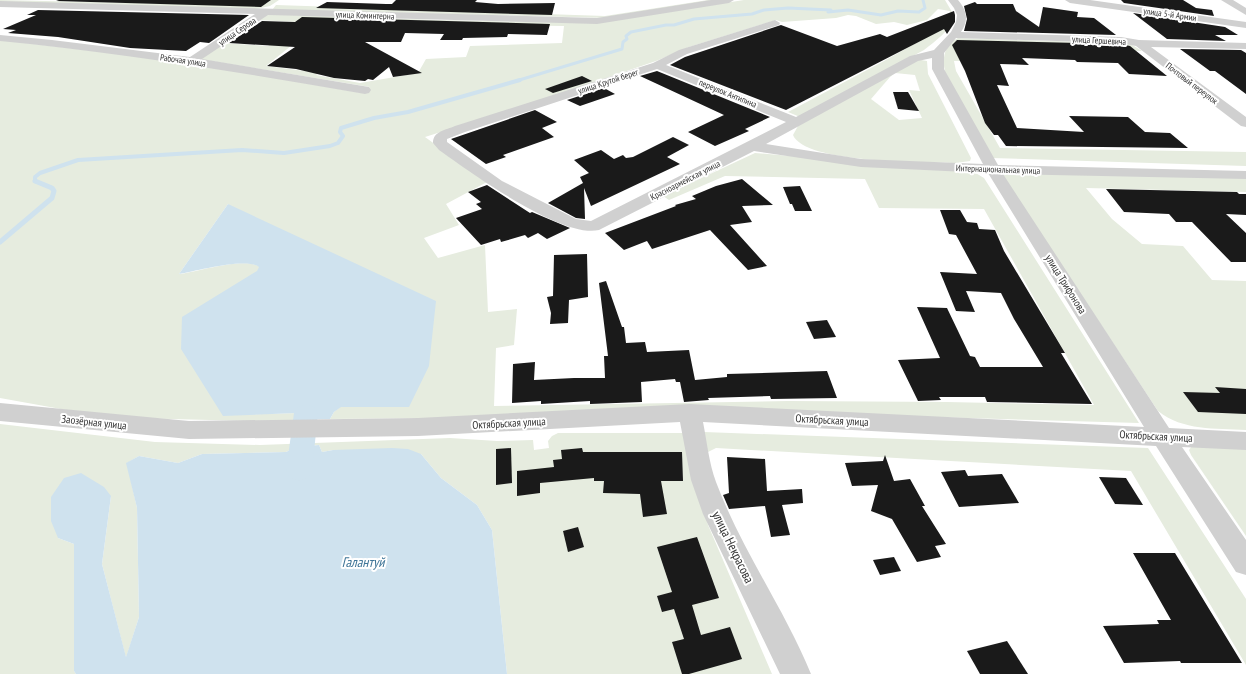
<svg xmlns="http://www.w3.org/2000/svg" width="1246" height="674" font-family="'PT Sans Narrow',sans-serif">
  <rect width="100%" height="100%" fill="#fff"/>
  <g fill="#e6ecdf" fill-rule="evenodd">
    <polygon points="0,0 262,6 271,0 279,0 270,6 256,9 0,2"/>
    <polygon points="708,0 715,0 608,18 272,10 276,5 605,16"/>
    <path d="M744,0H945L955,17C948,32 937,40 924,50L800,117L788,112L884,61L941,29L952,17L950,11L938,9L927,20L907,25L894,22L876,24L856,16L848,15L836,18L782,22L776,20L689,47L656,61L541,100L425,137L487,182L446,204L459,225L424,238L438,258L485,245L488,312L517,309L514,345L496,348L494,406L788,401L947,402L1094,405L984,209L879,208L865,179L725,176L669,200L663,196L755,153L974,172L984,178L1139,423L833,414L330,419L334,412L340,407H409L228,204L179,274C197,272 246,256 260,267L223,415L297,413L294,420L250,421L131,418L72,411L0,398V40L178,61L362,93L370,87L199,59L224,43L268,46L277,40L297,41L266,66L320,73L316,75L360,83L418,73L426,59L466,57L470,46L562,43L564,26L298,22L257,20L266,14L439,20L542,22L609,21Z"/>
    <path d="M958,38L1124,43L1131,44L1142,51L1005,48L954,45V50L960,51L961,61H954L956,71L1000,148L1246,152V166L991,158L945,72C942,59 944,44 958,38Z"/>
    <path d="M915,59L927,61L928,74L971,158L970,161L956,163C927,162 805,164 793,135L798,126ZM895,73L915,75L920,91L909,90L922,118L899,120L871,99L890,77Z"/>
    <path d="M998,169L1246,175V192L1086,188L1112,219L1142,244L1183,246L1212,280L1246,281V430C1215,428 1183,431 1158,411Z"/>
    <polygon points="0,424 155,442 260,445 450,438 497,441 533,440 534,450 549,448 548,441 552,436 558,433 688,433 708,525 772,674 507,674 492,530 477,505 441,478 421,454 333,450 322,452 319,445 296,447 286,452 202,454 178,463 139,456 127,463 137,508 139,617 126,658 102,564 111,496 58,538 74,544 74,671 76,674 0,674"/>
    <polygon points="704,432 1148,448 1246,599 1246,665 1131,471 716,448 704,454"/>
    <polygon points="1192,446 1246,449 1246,536 1191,455 1189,450"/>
  </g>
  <g fill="#cfe2ee">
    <path d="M228,204L436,301L429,366L409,407H341L334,412L330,419L294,420L296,413L223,416L181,349L182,317L257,271L259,267C247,257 196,271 179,274Z"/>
    <polygon points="319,445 322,452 333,450 392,448 408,449 421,454 441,478 477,505 492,530 507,674 76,674 74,671 74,544 58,538 51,521 51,497 64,478 81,473 104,487 111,496 102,564 126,657 139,617 137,508 126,463 139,456 178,463 202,454 286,452 296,447"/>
  </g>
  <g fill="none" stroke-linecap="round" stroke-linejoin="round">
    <polyline stroke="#cfe2ee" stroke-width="3" points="516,81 622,49 623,42 627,39 626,36 631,32 666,25 674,25 694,19 752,14 764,10 788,8 831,10 828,12 848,10 881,15 898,11 919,12 925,8 923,0"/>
    <polyline stroke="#cfe2ee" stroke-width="4" points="37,182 35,181 35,177 40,173 78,160 242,150 284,153 330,146 338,143 343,136 340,132 341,128 374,118 408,112 520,80"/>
    <polyline stroke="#cfe2ee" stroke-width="5" points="0,242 52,198 54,191 52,188 35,181"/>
    <polygon fill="#cfe2ee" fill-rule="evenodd" points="306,404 314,407 318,413 312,471 308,478 299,481 290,478 286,471 294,413 298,407"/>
  </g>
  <g fill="#1a1a1a">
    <polygon points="59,0 271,0 261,7 56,1"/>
    <polygon points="396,0 477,0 475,2 498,4 555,3 552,15 316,8 327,2 386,4 392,4"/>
    <polygon points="1121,0 1183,0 1196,8 1212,10 1214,16 1124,3"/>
    <polygon points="975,2 977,4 1013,4 1016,11 1039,27 1043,7 1078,12 1077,17 1094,18 1116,35 964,31 967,19 964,6"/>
    <polygon points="38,10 249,15 209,43 200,42 186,51 130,48 58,37 8,33 16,30 3,29 36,15 27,15"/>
    <polygon points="954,11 955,15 955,22 947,34 944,29 786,110 670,65 685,57 781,25 837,46 880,34 887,37"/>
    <polygon points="1133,13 1225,27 1238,35 1215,35 1226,41 1167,39"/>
    <polygon points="302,17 550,24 547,35 508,34 507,37 463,38 462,40 440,40 444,34 405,33 401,42 365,42 422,73 393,77 389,67 373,80 368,79 365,81 334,78 296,69 267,66 295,47 229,43 262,21 295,22"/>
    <polygon points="957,40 1121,44 1130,46 1167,76 1129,74 1118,63 1077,62 1075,60 1022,58 1029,65 1000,64 1009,86 997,85 1017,128 1084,132 1069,116 1128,117 1145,132 1170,133 1188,148 1006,146 998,135 994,135 985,123 965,71 952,45"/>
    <polygon points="1180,49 1241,50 1246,53 1246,94 1215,71 1210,71"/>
    <polygon points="657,71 770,117 745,129 749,131 715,146 688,132 724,115 640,76"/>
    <polygon points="582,76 592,81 553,93 545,89"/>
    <polygon points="604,88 615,94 580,106 567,100"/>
    <polygon points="893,92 908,92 919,111 898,109"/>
    <polygon points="535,110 557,122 542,128 554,137 503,155 506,157 486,164 451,139"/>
    <polygon points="673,137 689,145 667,157 680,164 591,206 584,188 585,219 576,218 548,203 583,183 580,177 589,173 574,160 601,150 614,159 623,155 626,158 633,157"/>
    <polygon points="742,179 773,205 742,206 752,222 730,225 767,266 748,270 710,230 652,249 647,241 624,250 605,233 676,206 675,205 696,199 692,196 716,186"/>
    <polygon points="487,185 530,213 532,212 570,228 547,239 538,233 528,238 525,235 501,242 500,239 481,245 456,218 482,209 476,204 481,202 468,192"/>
    <polygon points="800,186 812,211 795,211 792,204 790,204 783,187"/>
    <polygon points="1106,189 1237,192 1239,194 1246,194 1246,215 1226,214 1246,233 1246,262 1231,262 1192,222 1176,222 1169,214 1124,212"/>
    <polygon points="940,210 960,210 967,222 977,223 979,229 995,230 1004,251 1065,353 1061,353 1092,404 987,402 985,397 939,397 941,400 918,401 898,360 940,358 917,307 947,308 970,356 975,357 980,367 1043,367 1014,319 1001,293 966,291 975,312 956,311 940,272 977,274 956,235 949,234"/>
    <polygon points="587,254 588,297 569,300 568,323 550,324 551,313 547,297 553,296 554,255"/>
    <polygon points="606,281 622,327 624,327 626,343 645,342 647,352 689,350 695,380 727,377 727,374 827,371 837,398 771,399 770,396 708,398 709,400 684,402 680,382 676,382 675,379 641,382 642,402 590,404 590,401 541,404 541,401 512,403 513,364 535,362 534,380 574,378 605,378 604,356 608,356 599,283"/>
    <polygon points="827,320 836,337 814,339 806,322"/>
    <polygon points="1215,387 1246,389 1246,414 1198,412 1183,392 1220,393"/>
    <polygon points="511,448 512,483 496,485 496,449"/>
    <polygon points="582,448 583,452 682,452 683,481 661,481 667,514 643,517 640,494 603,493 604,481 594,481 594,478 540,483 540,493 517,496 517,471 554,467 553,460 562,459 561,450"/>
    <polygon points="885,455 894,481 910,479 925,506 922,506 946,544 935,546 941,557 917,562 892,519 871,511 878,485 852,486 845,463 883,461"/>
    <polygon points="727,457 765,459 767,491 802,489 803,503 782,505 790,535 771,537 765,506 729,509 723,495 729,493"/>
    <polygon points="965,470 968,476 1002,474 1019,503 959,507 941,472"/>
    <polygon points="1099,477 1126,478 1143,505 1115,504"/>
    <polygon points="578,527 584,547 568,552 563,531"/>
    <polygon points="697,537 719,598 692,605 701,635 730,627 742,659 689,674 682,674 672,642 684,639 674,609 662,612 657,596 672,592 657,547"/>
    <polygon points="1133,553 1175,553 1242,663 1181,663 1180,661 1124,663 1103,626 1159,624 1157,620 1171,620"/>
    <polygon points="894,557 901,571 880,575 873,560"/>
    <polygon points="1007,641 1028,674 980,674 967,651"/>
  </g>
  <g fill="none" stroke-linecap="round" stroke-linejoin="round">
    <g fill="#d0d0d0" fill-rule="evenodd">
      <path d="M711,0H734L729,3L597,24L268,15L202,59L369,87L371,90L369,93L365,94C244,73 123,53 0,41V35L52,40L190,57L255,14L0,7V1L597,18Z"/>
      <path d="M948,0H958C967,11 969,20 961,32L1121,37L1139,40L1246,43V49L1151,47L1246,117V127L1241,126L1136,46L1121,43L956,38L944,53V69L998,165L1246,171V179L1003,174L1169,428L1246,432V450L1182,447L1246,540V575L1236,572L1156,446L703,422C707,442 709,463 716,482C741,549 784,608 811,674H780L703,514L691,480L680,422L418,436L189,439L0,421V403L189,421L418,418L690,404L1144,427L988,173L861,167L754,151L599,230C562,239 470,172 439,150L433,143C433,131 446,130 455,126L653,63L679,50L775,20L780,23L779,25L687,54L666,65L796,117L910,56L934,50L951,32L956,22L957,15L954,8ZM932,58V69L983,164L861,159L766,144L918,61ZM657,69L786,122L591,221L576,219L502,181L447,142V139L465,132Z"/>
      <polygon points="1065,0 1090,0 1246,22 1246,28 1070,3"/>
      <polygon points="1221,0 1233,0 1246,8 1246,15"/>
    </g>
  </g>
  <g text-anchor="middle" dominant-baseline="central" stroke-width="4" stroke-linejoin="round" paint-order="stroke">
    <g font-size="9" fill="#333" stroke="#fff">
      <text transform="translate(1170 14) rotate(8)">улица 5-й Армии</text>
      <text transform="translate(365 15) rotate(2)">улица Коминтерна</text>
      <text transform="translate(237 31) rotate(-34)">улица Серова</text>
      <text transform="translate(1099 40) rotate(3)">улица Гершевича</text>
      <text transform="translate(183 60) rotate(8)">Рабочая улица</text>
      <text transform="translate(608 81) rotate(-18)">улица Крутой берег</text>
      <text transform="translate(1192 83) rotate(37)">Почтовый переулок</text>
      <text transform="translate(728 93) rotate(22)">переулок Антипина</text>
      <text transform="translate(998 169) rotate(2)">Интернациональная улица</text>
      <text transform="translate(685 180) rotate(-27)">Красноармейская улица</text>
    </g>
    <g font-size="11" fill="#333" stroke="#fff">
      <text transform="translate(1066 284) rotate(58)">улица Трифонова</text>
      <text transform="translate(832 420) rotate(3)">Октябрьская улица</text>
      <text transform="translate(94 422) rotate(6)">Заозёрная улица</text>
      <text transform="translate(509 423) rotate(-3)">Октябрьская улица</text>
      <text transform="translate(1156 436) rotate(3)">Октябрьская улица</text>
    </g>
    <g font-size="13" fill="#333" stroke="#fff">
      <text transform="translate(733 547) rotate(64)">улица Некрасова</text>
    </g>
    <g font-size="14" font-style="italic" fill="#3f7597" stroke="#fff">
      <text x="363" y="562">Галантуй</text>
    </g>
  </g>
</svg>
